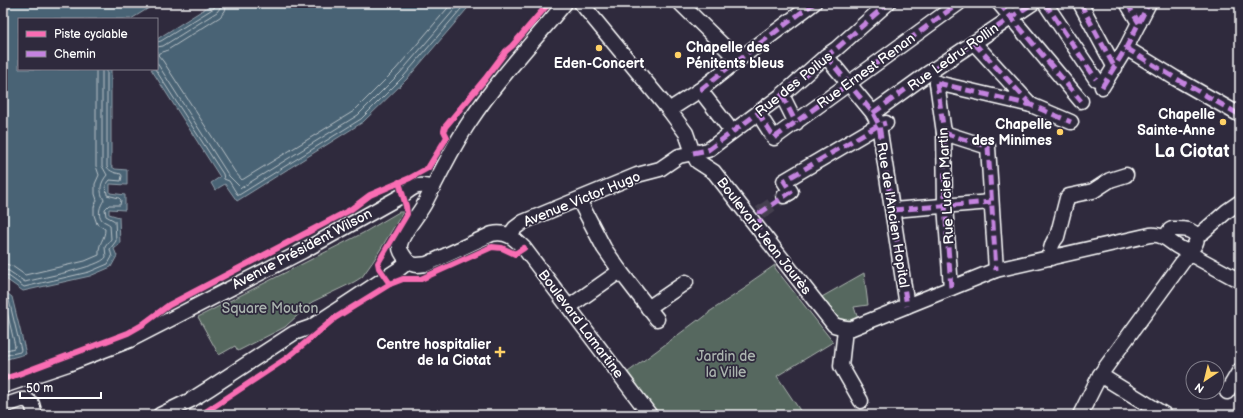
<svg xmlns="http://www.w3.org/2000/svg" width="1243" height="418" font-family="'Balsamiq Sans',sans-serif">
  <rect width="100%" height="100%" fill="#2f2a3d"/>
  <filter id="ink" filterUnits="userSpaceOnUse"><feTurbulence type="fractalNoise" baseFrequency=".025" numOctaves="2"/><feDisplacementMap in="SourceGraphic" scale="8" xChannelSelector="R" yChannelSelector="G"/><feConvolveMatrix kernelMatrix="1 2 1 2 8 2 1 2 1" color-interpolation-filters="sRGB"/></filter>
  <g filter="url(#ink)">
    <g fill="#57685f" stroke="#abb4af">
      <polygon points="399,212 403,212 374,260 362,277 354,282 312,302 285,327 238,351 235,346 219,355 198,317 363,233"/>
      <polygon points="775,265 775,268 833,342 777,376 803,415 659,415 628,372 698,320 699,321 709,313 709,312 750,285 749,283"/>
      <path d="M864,273L868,305L854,307L858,319C838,328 831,311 820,298Z"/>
    </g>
    <g fill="#4a6374" stroke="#92a1ac">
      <polygon points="3,3 157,3 131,19 19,19 19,69 111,69 111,166 115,169 127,170 127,185 110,184 110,193 125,195 125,210 109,209 109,214 119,217 120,244 114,249 117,256 111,267 90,276 23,291 3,277"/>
      <polygon points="214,3 472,3 407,79 363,122 237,201 225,184 215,190 211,183 220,177 151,69 157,69 157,39"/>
      <polygon points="3,290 12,297 26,354 3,360"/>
    </g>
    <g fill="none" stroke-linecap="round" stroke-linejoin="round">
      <g stroke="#b7c1c7" stroke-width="1">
        <polyline points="227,3 225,11 220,17 166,51 159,53 158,55 163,61 235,172 242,180 354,111 396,69 452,3"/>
        <polyline points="157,42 161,41 214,8 216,3"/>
        <polyline points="157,47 163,46 217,12 220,8 221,3"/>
        <polyline points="157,63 229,176 241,188 358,115 400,73 460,3"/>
        <polyline points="155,69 223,174 224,179 229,181 237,194 239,195 361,119 404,76 466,3"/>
        <path d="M3,263L12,266L25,275L85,261L99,255C98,242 105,240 105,229L97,224L94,215V207L97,200L95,194V184L99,175L96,166V69"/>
        <path d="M3,269L9,271L25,282C39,278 101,267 106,257L105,247L111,239L110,225C108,223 104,222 102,220C97,214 100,206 104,200C99,191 100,183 107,175L102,166V69"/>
        <path d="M3,274L7,275L24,287L89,272L108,264L112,257L110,249L116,241L115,221L106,216L105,209L109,205H120L121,200L119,198L107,195L106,185L110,180L121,181L122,176L121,174C116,173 110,172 107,167V69"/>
        <polyline points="3,295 9,300 21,350 20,352 3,356"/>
        <polyline points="3,302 5,303 15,346 14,348 3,351"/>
      </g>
      <polyline stroke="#443f50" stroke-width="14" stroke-dasharray="14 7" stroke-linecap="butt" points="760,213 784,196"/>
      <defs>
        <g id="minor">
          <path d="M565,3C533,42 498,79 470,121C453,146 440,174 426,201C420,214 402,232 400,245C399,250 403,255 406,259C412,267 418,265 427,264L492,234C507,231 514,238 524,248L650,415"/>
          <path d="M581,3L669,110L686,133L693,153L697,161L714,172L834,325C841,327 845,329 852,328L996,270L1150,235C1168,233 1172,248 1188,251"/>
          <polyline points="680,3 738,60"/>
          <polyline points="999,3 1081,101"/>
          <polyline points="1045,3 1096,79"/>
          <polyline points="1080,3 1115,68"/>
          <polyline points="1127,3 1139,23"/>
          <polyline points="974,43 1031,105"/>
          <polyline points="1126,48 1175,78 1240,115"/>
          <polyline points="826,56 873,113 879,125 907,306"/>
          <polyline points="937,83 944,133 945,205 951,288"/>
          <polyline points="937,83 1031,105 1071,122"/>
          <polyline points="1102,87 1126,48 1149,3"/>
          <polyline points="700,90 727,125"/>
          <polyline points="782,95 796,123"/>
          <polyline points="669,110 700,90 738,60 814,3"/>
          <polyline points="758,113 774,138 959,3"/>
          <polyline points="873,113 927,74 1033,3"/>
          <polyline points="944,133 988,147 996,270"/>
          <polyline points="784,196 791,192 784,181 879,125 886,123"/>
          <polyline points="579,200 604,248 620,271 657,319"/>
          <polyline points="893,210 991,202"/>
          <polyline points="510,235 515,228 523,222 637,175 660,169 679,156 708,150 782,95 826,56 836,49 888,3"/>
          <polyline points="1196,236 1203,232 1227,211 1240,202"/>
          <path d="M1168,239V233L1170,230L1172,229C1182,229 1192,228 1197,237C1197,243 1193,249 1188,251"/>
          <polyline points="1191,250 1194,256 1240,281"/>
          <path d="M1051,258C1050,250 1052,242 1057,237L1067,198L1069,196L1093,191L1110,180L1126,175"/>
          <polyline points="569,307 620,271"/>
          <polyline points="648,308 686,282"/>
          <polyline points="845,329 841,366 861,401"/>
          <polyline points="1100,375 1165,415"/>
          <path d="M3,386L68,364L130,340L303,251L403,195C414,186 419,183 433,188"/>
          <polyline points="1227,392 1240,370"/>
          <polyline points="3,406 21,400 27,400 32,404 35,415"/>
          <polyline points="160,415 191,400 210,388 294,333 311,327 399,269 408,262"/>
          <polyline points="1080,415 1100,375 1184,260 1188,251"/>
        </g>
      </defs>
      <use href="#minor" stroke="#fff" stroke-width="17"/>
      <use href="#minor" stroke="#2f2a3d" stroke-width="14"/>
      <g stroke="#c483df" stroke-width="5" stroke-dasharray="10 5" stroke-linecap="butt">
        <polyline points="999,3 1081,101"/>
        <polyline points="1045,3 1096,79"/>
        <polyline points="1080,3 1115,68"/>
        <polyline points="1127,3 1139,23"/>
        <polyline points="974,43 1031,105"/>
        <polyline points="1126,48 1175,78 1240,115"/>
        <polyline points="826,56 873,113 879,125 907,306"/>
        <polyline points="937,83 944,133 945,205 951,288"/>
        <polyline points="937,83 1031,105 1071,122"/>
        <polyline points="1102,87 1126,48 1149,3"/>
        <polyline points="700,90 738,60 814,3"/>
        <polyline points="782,95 796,123"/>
        <polyline points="758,113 774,138 959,3"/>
        <polyline points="873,113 927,74 1033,3"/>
        <polyline points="944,133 988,147 996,270"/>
        <polyline points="693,153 708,150 758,113 782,95 826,56 836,49 888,3"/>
        <polyline points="893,210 991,202"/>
        <polyline points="759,229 760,213 791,192 784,181 879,125 886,123"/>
      </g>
      <defs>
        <g id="cycleway">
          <polyline points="390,284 403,279 421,279 492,247 502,248 515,254 524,248"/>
          <polyline points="3,379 16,375 128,333 142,325 169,305 350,210 370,195 410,178 428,168 447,137 444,131 445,127 485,79 506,51 512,46 549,3"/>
          <polyline points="201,415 287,358 335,318 390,284 379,268 378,263 407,214 406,206 399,182"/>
        </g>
      </defs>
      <use href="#cycleway" stroke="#2f2a3d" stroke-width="8"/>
      <use href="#cycleway" stroke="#f96db3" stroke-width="6"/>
    </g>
  </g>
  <g fill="#ffd166" stroke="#2f2a3d" stroke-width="1.5">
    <circle cx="599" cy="48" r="4"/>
    <circle cx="678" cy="55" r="4"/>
    <circle cx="1223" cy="122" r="4"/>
    <circle cx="1060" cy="132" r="4"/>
    <path d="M498 346h4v4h4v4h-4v4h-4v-4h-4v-4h4z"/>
  </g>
  <g text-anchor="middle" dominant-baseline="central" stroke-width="3.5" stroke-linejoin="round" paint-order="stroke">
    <g font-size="14" font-weight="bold" fill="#fff" stroke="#2f2a3d" text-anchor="end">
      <text x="686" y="47" text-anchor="start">Chapelle des<tspan x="686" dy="16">Pénitents bleus</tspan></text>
      <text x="599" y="63" text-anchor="middle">Eden-Concert</text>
      <text x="1215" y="114">Chapelle<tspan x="1215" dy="16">Sainte-Anne</tspan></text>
      <text x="1052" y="124">Chapelle<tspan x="1052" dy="16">des Minimes</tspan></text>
      <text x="491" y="344">Centre hospitalier<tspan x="491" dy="16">de la Ciotat</tspan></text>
    </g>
    <g font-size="14" fill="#fff" stroke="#2f2a3d">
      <text transform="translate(953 57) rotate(-35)">Rue Ledru-Rollin</text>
      <text transform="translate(866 71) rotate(-36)">Rue Ernest Renan</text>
      <text transform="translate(794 84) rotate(-39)">Rue des Poilus</text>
      <text transform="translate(946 186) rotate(-93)">Rue Lucien Martin</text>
      <text transform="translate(582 199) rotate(-22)">Avenue Victor Hugo</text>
      <text transform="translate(893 215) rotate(81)">Rue de l'Ancien Hopital</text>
      <text transform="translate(764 236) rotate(52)">Boulevard Jean Jaurès</text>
      <text transform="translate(302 249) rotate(-28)">Avenue Président Wilson</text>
      <text transform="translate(581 324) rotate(53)">Boulevard Lamartine</text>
    </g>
    <g font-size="14" fill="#abb4af" stroke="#2f2a3d">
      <text x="270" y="308">Square Mouton</text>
      <text x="726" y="356">Jardin de<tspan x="726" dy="16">la Ville</tspan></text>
    </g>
    <g font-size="18" font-weight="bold" fill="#fff" stroke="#2f2a3d">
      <text x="1192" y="151">La Ciotat</text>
    </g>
  </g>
  <rect width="1243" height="418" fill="none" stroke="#2f2a3d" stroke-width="16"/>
  <rect x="8" y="8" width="1227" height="402" fill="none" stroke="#fff" stroke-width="1.5" filter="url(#ink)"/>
  <rect x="18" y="18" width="140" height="52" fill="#2f2a3d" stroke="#827f8b"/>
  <rect x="26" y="31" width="20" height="6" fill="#f96db3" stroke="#827f8b"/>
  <text x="54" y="38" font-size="12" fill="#ffffff">Piste cyclable</text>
  <rect x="26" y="51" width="20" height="6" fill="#c483df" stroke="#827f8b"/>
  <text x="54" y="58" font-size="12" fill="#ffffff">Chemin</text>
  <g transform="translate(1205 380) rotate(215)"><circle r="19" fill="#2f2a3d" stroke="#827f8b"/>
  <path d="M0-3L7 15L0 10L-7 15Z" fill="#ffd166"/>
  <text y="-6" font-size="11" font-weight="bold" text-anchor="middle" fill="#ffffff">N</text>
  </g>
  <path d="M20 392v6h81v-6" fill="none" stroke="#ffffff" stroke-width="2"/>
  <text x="26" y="392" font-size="12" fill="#ffffff" stroke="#2f2a3d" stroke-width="3" paint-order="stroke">50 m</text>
</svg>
